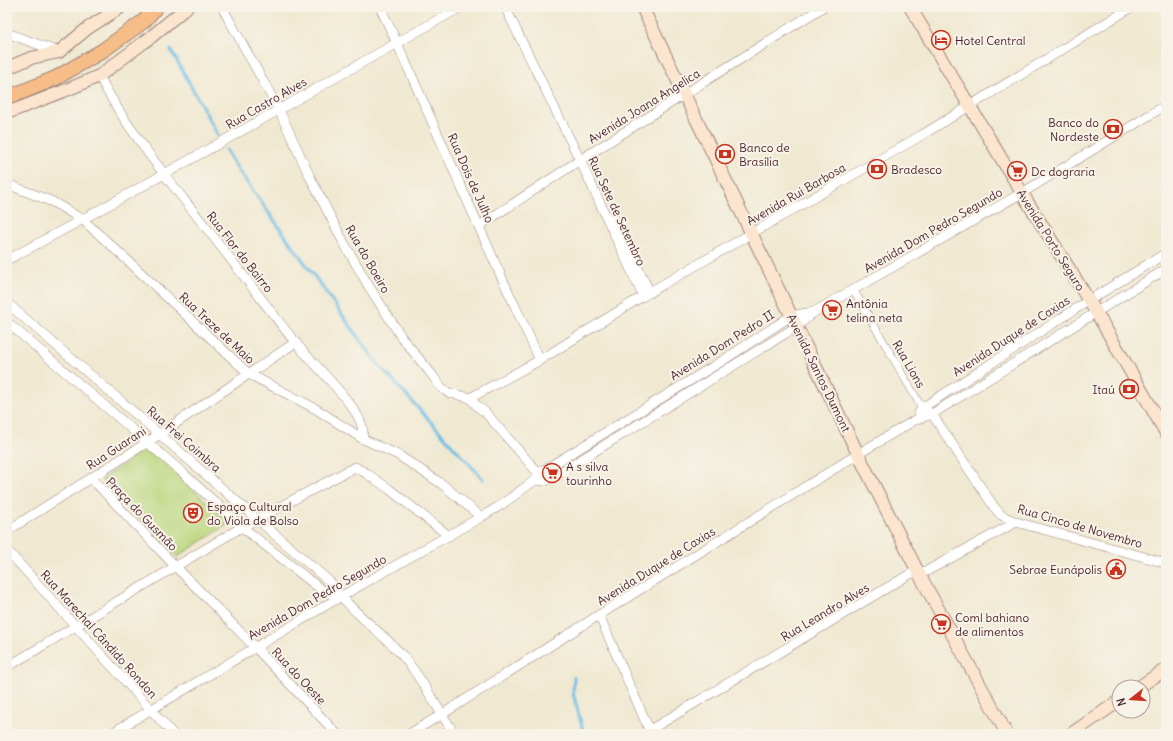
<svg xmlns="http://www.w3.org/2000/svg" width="1173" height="741" font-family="Delius,sans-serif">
  <rect width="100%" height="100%" fill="#f7f3e8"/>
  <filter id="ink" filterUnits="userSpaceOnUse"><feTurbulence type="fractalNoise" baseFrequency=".025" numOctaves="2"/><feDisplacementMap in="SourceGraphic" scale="8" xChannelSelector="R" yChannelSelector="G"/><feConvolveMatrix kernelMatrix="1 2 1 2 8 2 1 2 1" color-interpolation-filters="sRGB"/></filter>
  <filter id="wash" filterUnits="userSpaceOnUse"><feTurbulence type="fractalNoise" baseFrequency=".012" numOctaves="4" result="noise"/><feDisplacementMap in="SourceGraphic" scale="16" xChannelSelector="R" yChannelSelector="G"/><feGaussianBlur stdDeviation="0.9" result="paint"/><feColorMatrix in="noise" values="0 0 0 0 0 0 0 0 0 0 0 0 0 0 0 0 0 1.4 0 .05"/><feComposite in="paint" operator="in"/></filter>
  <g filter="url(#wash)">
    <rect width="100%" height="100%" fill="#f0e9d2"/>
    <polygon fill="#bad67c" stroke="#827a54" points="147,447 230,523 177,557 101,480"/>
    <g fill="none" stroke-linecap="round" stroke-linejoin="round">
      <g stroke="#69bce5" stroke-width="3">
        <polyline points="171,50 218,135"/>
        <polyline points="226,150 238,170 377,363 483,479"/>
        <polyline points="574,677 573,693 584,734"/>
      </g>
    </g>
  </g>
  <g filter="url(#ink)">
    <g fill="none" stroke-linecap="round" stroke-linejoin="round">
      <defs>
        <polyline id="pedestrian" points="853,289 922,408"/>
        <g id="minor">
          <polyline points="222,7 279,110 310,177 344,243 368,285 402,338 429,371 441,387 450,394 455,394 470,398 478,407 485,412 545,481"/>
          <polyline points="380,7 397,43 501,276 540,360"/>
          <polyline points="505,7 580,160 643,296"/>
          <polyline points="7,33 59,52"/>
          <path d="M99,76C126,128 164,174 200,220C232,260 263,302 295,342C315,366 339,387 356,413C362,423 363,428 363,439"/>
          <polyline points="7,184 53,202 83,220 125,258 249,374 316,409 363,439 398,455 442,484 481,517"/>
          <polyline points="614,219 650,293"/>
          <polyline points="479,226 580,160 823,7"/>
          <path d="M7,260C160,179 310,91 461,7"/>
          <path d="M7,303L159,434L331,583C351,612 379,630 402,655C423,679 436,708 455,734"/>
          <polyline points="7,322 183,473 242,527 323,591 340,597"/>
          <polyline points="470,398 540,360 643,296 922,135 1132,7"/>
          <polyline points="922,408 932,414 994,507 1001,515 1016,522 1166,563"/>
          <polyline points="919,413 922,408 1088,301 1166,253"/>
          <polyline points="537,477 539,473 722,361 791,316 812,312"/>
          <polyline points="91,478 176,567 255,647 337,734"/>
          <polyline points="535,480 545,481 574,464 796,327 814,312 1022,193 1166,105"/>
          <polyline points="7,531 148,442 296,342"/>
          <polyline points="7,550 173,734"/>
          <polyline points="599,615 651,734"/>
          <polyline points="7,667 242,527 355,467 366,473 389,489 449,536"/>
          <polyline points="650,730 910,574 918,572 927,571 1016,522"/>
          <polyline points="110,734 340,597 481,517 501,505 535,480"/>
          <polyline points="409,734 441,715 599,615 858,454 915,420 932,414 1166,269"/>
        </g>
        <g id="secondary">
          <polyline points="642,7 858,454 918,572 1007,734"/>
          <polyline points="910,7 1022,193 1096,312 1166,433"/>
          <polyline points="7,68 31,58 59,52 88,28 121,7"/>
          <polyline points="7,113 69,89 99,76 151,37 187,7"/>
          <polyline points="1139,687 1166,669"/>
          <polyline points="1071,734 1119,701"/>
        </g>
        <polyline id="trunk" points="7,98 56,78 102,51 144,21 156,7"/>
      </defs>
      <use href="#pedestrian" stroke="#9d847e" stroke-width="8"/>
      <use href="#minor" stroke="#9d847e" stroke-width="10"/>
      <use href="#secondary" stroke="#9d847e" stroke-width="14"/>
      <use href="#trunk" stroke="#9d847e" stroke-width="16"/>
      <use href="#pedestrian" stroke="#fff" stroke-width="7"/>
      <use href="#minor" stroke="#fff" stroke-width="9"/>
      <use href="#secondary" stroke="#fce5cf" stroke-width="12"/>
      <use href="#trunk" stroke="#f7bd88" stroke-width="14"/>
    </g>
  </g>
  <defs>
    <symbol id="hotel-ring" viewBox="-11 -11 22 22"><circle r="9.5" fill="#f7f3e8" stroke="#c8321e" stroke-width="1.5"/><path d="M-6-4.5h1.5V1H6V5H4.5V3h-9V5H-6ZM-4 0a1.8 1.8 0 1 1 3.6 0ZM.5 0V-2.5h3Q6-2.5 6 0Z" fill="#c8321e"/></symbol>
    <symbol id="bank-ring" viewBox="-11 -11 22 22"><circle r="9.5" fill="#f7f3e8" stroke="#c8321e" stroke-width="1.5"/><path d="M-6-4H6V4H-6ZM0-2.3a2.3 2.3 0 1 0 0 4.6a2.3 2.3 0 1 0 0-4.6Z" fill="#c8321e"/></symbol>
    <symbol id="supermarket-ring" viewBox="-11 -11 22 22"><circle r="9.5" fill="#f7f3e8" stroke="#c8321e" stroke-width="1.5"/><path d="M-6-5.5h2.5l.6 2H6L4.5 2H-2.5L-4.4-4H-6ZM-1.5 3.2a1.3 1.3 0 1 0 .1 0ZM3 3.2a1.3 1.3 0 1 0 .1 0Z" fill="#c8321e"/></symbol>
    <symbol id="theatre-ring" viewBox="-11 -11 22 22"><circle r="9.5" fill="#f7f3e8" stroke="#c8321e" stroke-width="1.5"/><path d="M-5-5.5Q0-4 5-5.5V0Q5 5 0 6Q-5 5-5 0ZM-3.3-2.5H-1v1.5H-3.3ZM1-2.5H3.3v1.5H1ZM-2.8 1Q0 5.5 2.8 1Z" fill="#c8321e"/></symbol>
    <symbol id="civic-ring" viewBox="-11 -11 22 22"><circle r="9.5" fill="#f7f3e8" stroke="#c8321e" stroke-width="1.5"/><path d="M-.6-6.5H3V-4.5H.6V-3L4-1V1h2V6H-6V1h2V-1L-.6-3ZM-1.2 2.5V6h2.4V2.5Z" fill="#c8321e"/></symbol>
  </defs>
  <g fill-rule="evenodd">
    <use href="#hotel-ring" x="930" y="29" width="22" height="22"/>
    <use href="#bank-ring" x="1102" y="118" width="22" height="22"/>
    <use href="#bank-ring" x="714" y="143" width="22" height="22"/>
    <use href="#bank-ring" x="866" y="158" width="22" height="22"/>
    <use href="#supermarket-ring" x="1006" y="160" width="22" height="22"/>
    <use href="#supermarket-ring" x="821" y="299" width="22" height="22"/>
    <use href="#bank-ring" x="1118" y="378" width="22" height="22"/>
    <use href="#supermarket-ring" x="541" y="462" width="22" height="22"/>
    <use href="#theatre-ring" x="182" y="502" width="22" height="22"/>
    <use href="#civic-ring" x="1105" y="558" width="22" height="22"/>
    <use href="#supermarket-ring" x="930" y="613" width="22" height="22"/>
  </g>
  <g text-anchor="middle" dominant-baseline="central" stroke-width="4" stroke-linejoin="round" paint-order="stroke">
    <g font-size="12" fill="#4a1f2b" stroke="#f7f3e8" text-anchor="start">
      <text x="955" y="40">Hotel Central</text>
      <text x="1099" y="122" text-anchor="end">Banco do<tspan x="1099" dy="14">Nordeste</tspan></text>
      <text x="739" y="147">Banco de<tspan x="739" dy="14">Brasília</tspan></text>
      <text x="891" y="169">Bradesco</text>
      <text x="1031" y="171">Dc dograria</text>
      <text x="846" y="303">Antônia<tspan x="846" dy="14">telina neta</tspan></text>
      <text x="1115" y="389" text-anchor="end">Itaú</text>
      <text x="566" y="466">A s silva<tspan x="566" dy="14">tourinho</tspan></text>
      <text x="207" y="506">Espaço Cultural<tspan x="207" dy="14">do Viola de Bolso</tspan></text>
      <text x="1102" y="569" text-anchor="end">Sebrae Eunápolis</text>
      <text x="955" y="617">Coml bahiano<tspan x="955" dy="14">de alimentos</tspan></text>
    </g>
    <g font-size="12" fill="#4a1f2b" stroke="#f7f3e8">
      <text transform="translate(266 103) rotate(-30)">Rua Castro Alves</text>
      <text transform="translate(644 106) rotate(-32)">Avenida Joana Angelica</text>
      <text transform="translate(471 178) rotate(66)">Rua Dois de Julho</text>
      <text transform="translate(796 194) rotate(-30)">Avenida Rui Barbosa</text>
      <text transform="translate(617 211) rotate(65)">Rua Sete de Setembro</text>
      <text transform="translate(933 230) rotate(-30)">Avenida Dom Pedro Segundo</text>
      <text transform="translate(1051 240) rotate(58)">Avenida Porto Seguro</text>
      <text transform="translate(240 252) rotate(52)">Rua Flor do Bairro</text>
      <text transform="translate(368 259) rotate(60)">Rua do Boeiro</text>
      <text transform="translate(217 328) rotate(43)">Rua Treze de Maio</text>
      <text transform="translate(1011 336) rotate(-33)">Avenida Duque de Caxias</text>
      <text transform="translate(722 345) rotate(-32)">Avenida Dom Pedro II</text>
      <text transform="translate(909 364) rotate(60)">Rua Lions</text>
      <text transform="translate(819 373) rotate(64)">Avenida Santos Dumont</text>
      <text transform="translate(184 439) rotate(41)">Rua Frei Coimbra</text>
      <text transform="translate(116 448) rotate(-33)">Rua Guarani</text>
      <text transform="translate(142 514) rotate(46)">Praça do Gusmão</text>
      <text transform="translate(1080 526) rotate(16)">Rua Cinco de Novembro</text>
      <text transform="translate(656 566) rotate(-32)">Avenida Duque de Caxias</text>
      <text transform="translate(317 597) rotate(-30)">Avenida Dom Pedro Segundo</text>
      <text transform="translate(825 612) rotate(-31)">Rua Leandro Alves</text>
      <text transform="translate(99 634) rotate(48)">Rua Marechal Cândido Rondon</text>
      <text transform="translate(299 676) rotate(47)">Rua do Oeste</text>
    </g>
  </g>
  <rect width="1173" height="741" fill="none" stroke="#f7f3e8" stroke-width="24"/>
  <g transform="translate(1131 699) rotate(253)"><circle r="19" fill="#f7f3e8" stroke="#b29e9c"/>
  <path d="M0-3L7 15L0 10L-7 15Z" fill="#c8321e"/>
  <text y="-6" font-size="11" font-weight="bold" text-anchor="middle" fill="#4a1f2b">N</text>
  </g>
</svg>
